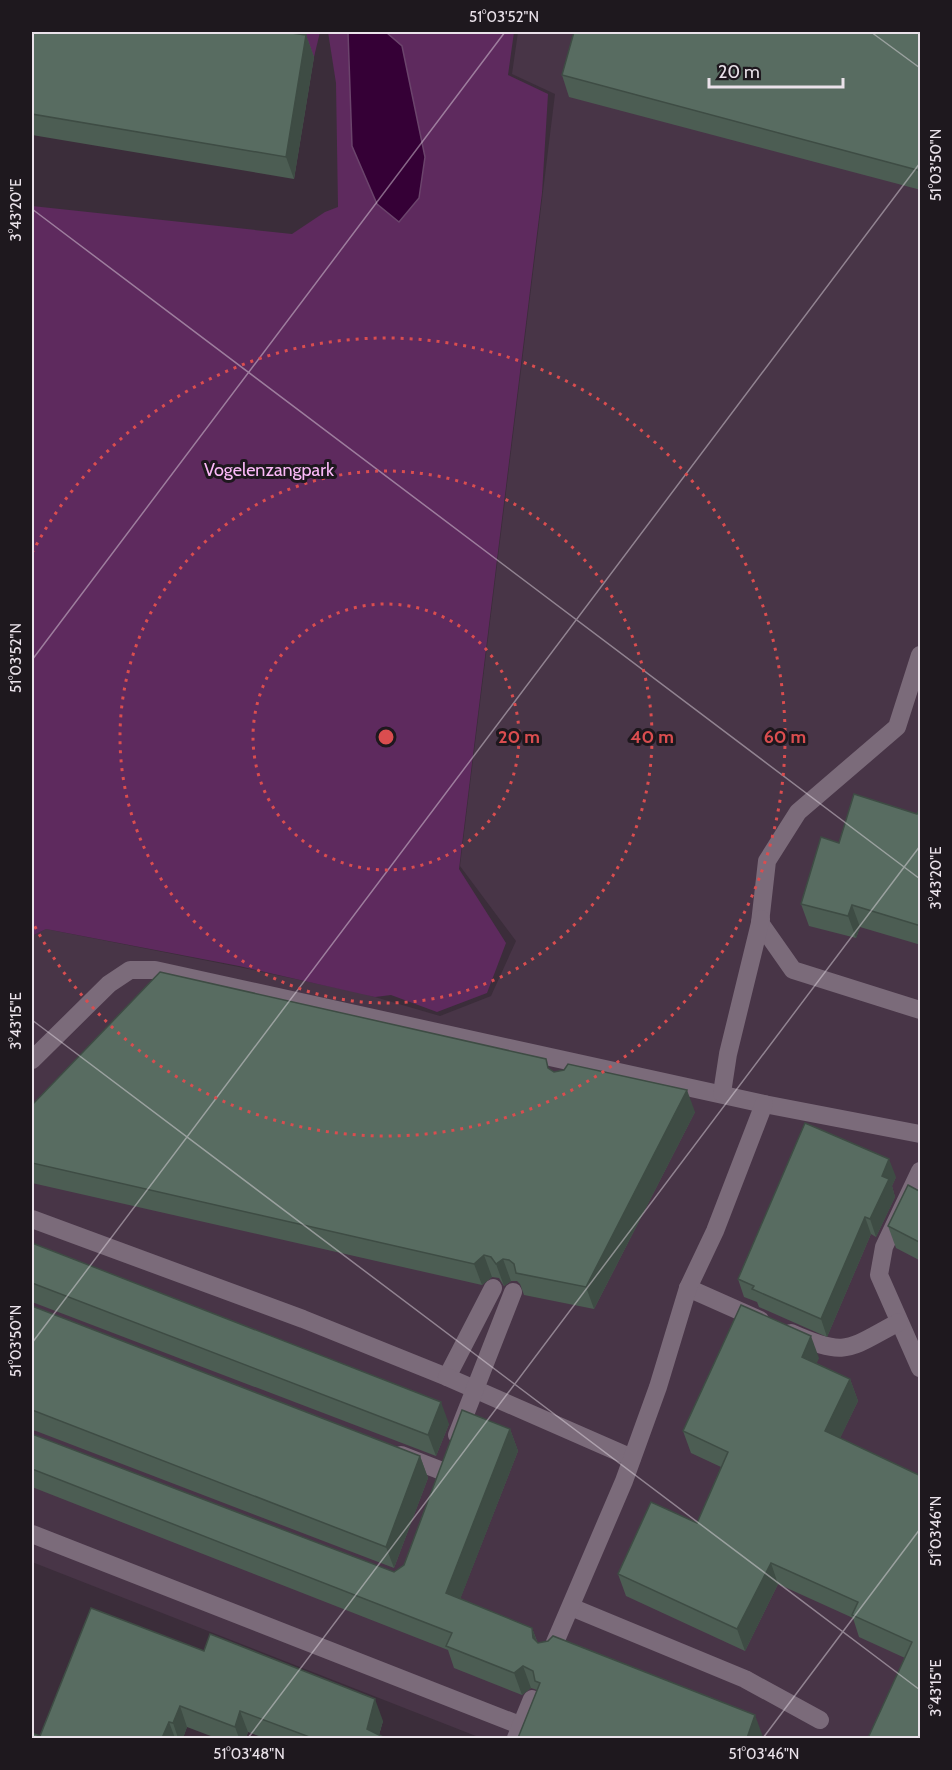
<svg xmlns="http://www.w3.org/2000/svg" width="952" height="1770" font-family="Cabin,sans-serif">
  <rect width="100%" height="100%" fill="#3b2d3a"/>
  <polygon fill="#483547" points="518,32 920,32 920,1738 481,1738 32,1562 32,936 46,929 239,967 361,993 440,1016 491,996 516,941 460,866 555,94 512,74"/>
  <g fill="#5e2a5e">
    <polygon points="274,32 320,32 314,57 270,49"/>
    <polygon points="328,32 514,32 508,75 548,94 542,193 459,869 506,943 487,993 437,1012 391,995 375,997 239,966 46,929 32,936 32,206 292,234 325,212 338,207 336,83"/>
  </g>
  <polygon fill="#350036" stroke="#6b446c" stroke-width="1.5" points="348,32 387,33 402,46 425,157 419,198 399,222 377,204 352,146"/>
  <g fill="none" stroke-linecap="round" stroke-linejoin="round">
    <g stroke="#7b6b7a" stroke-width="18">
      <polyline points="920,655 897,727 798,812 767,861 760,923 793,970 920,1010"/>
      <polyline points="32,1060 109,984 130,970 155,970 764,1104 920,1134"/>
      <polyline points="722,1093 728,1054 761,919"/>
      <polyline points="920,1171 884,1247 879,1275 920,1368"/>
      <polyline points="32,1219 303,1319 447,1377 493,1288"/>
      <polyline points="688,1288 760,1320"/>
      <path d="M791,1333C847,1358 848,1349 899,1322"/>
      <polyline points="447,1377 632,1458"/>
      <polyline points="457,1435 513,1292"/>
      <polyline points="401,1455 442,1471"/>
      <polyline points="32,1534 522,1726"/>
      <polyline points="571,1607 745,1679 820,1720"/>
      <polyline points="550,1654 624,1481 658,1387 688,1288 715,1231 764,1104"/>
      <polyline points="516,1738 532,1699"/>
    </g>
  </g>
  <g fill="#4c5d53">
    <polygon points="32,32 306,35 314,57 294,179 32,135"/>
    <polygon points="921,32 921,190 569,97 562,75"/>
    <polygon points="921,805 921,945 860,927 856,938 809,926 801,904 839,843 917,814"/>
    <polygon points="550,1070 554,1072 695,1112 594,1309 524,1295 520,1284 517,1281 511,1281 504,1286 499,1278 492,1277 482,1285 32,1183 32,1105"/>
    <polygon points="896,1177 892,1186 895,1197 876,1237 871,1234 827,1337 759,1307 757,1302 744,1297 738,1279"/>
    <polygon points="921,1192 921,1261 896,1248 888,1226"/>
    <polygon points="32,1243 449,1424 436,1456 32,1302"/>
    <polygon points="32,1306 420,1456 428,1478 394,1568 36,1431 32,1430"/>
    <polygon points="819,1358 816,1363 850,1379 858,1401 840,1438 921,1476 921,1738 905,1658 859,1637 853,1618 778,1584 745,1651 626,1596 618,1574 697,1523 721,1467 691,1453 683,1431"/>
    <polygon points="510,1429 518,1451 460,1599 532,1628 537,1641 538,1643 763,1737 762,1738 518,1738 537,1690 531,1688 522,1695 454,1668 448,1650 32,1487 32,1434 394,1572 404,1565"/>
    <polygon points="91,1608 383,1721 379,1735 385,1738 264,1738 248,1732 246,1738 216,1738 187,1727 183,1738 32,1738 40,1736"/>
  </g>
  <g fill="#3e4c44">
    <polygon points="306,35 314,57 294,179 286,157"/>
    <polygon points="852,905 860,927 856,938 848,916"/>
    <polygon points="687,1090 695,1112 594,1309 586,1287"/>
    <polygon points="889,1159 896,1177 892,1186 895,1197 876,1237 870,1219 882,1176"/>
    <polygon points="865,1217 871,1234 827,1337 821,1319"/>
    <polygon points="484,1255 492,1277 482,1285 474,1264"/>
    <polygon points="503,1259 511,1281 504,1286 496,1264"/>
    <polygon points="811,1336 819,1358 810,1379 802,1357"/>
    <polygon points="850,1379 858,1401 833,1453 825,1431"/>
    <polygon points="441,1402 449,1424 436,1456 428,1435"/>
    <polygon points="510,1429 518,1451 454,1615 446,1593"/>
    <polygon points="420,1456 428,1478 394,1568 386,1547"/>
    <polygon points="771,1563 778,1584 745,1651 737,1629"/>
    <polygon points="532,1628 540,1650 533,1638"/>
    <polygon points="523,1666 531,1688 522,1695 514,1673"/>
    <polygon points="375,1699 383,1721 378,1738 367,1729"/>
    <polygon points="180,1706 187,1727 183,1738 178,1738 173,1723"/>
    <polygon points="240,1711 248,1732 246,1738 239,1738 235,1727"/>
    <polygon points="755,1715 763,1737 762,1738 747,1738"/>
    <polygon points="169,1722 175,1738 162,1738"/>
  </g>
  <g fill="#586c61" stroke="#3e4c44" stroke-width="1.5">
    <polygon points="32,32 284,32 306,35 286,157 32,114"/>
    <polygon points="574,32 921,32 921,171 562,75"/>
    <polygon points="854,794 917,814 921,805 921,926 852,905 848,916 801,904 821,837 839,843"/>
    <polygon points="160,972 546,1059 548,1068 554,1072 564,1070 568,1064 687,1090 586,1287 516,1273 514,1264 509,1260 503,1259 496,1264 491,1257 484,1255 474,1264 32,1163 32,1105"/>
    <polygon points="805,1123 889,1159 882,1176 889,1179 870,1219 865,1217 821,1319 752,1289 754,1286 738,1279"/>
    <polygon points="908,1185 921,1192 921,1243 888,1226"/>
    <polygon points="32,1243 441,1402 428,1435 32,1283"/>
    <polygon points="741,1305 811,1336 802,1357 850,1379 825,1431 921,1476 921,1738 868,1738 912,1642 852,1615 858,1602 771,1563 737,1629 618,1574 651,1502 697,1523 728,1452 683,1431"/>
    <polygon points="32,1306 420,1456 386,1547 32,1410"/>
    <polygon points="462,1410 510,1429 446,1593 532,1628 533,1638 538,1643 548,1641 553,1636 755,1715 747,1738 518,1738 540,1683 535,1681 533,1671 523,1666 514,1673 446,1646 452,1633 32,1469 32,1434 394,1572 404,1565"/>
    <polygon points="91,1608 204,1651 210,1634 375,1699 367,1729 385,1738 312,1738 240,1711 235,1727 180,1706 173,1723 169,1722 162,1738 32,1738 32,1733 40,1736"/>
  </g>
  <path fill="none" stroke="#eae2ea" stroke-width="1.5" stroke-opacity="0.45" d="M871,32L920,68M32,209L920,879M32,660L505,32M32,1020L920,1690M32,1343L920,163M248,1738L920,846M763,1738L920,1529"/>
  <g fill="none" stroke="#da4d4f" stroke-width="3" stroke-dasharray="3 6">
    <circle cx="386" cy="737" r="133"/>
    <circle cx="386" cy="737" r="266"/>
    <path d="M32 553A399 399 0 1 1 32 921"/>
  </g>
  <g text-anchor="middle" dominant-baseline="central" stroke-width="6" stroke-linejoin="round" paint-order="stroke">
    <g font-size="18" fill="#fbb9f8" stroke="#1e181e">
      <text x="269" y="470">Vogelenzangpark</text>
    </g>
  </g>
  <circle cx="386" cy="737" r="9" fill="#da4d4f" stroke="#1e181e" stroke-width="3"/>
  <g font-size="18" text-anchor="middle" font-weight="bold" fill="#da4d4f" stroke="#1e181e" stroke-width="6" stroke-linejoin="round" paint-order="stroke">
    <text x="519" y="743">20 m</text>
    <text x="652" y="743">40 m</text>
    <text x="785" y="743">60 m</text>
  </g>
  <rect width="952" height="1770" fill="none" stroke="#1e181e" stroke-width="66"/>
  <path d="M709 78v9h134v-9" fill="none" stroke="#eae2ea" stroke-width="3"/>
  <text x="718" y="78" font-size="18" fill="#eae2ea" stroke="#1e181e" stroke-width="4.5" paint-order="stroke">20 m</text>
  <rect x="33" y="33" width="886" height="1704" fill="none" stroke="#eae2ea" stroke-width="2"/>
  <g font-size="15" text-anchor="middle" fill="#eae2ea">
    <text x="504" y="22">51°03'52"N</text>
    <text transform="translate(936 165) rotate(-90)" y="5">51°03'50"N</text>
    <text transform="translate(16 210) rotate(-90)" y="5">3°43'20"E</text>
    <text transform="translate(16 658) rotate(-90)" y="5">51°03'52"N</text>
    <text transform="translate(936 878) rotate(-90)" y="5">3°43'20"E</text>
    <text transform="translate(16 1021) rotate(-90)" y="5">3°43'15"E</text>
    <text transform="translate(16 1341) rotate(-90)" y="5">51°03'50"N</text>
    <text transform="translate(936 1531) rotate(-90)" y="5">51°03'46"N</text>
    <text transform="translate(936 1688) rotate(-90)" y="5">3°43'15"E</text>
    <text x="249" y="1759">51°03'48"N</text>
    <text x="764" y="1759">51°03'46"N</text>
  </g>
</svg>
